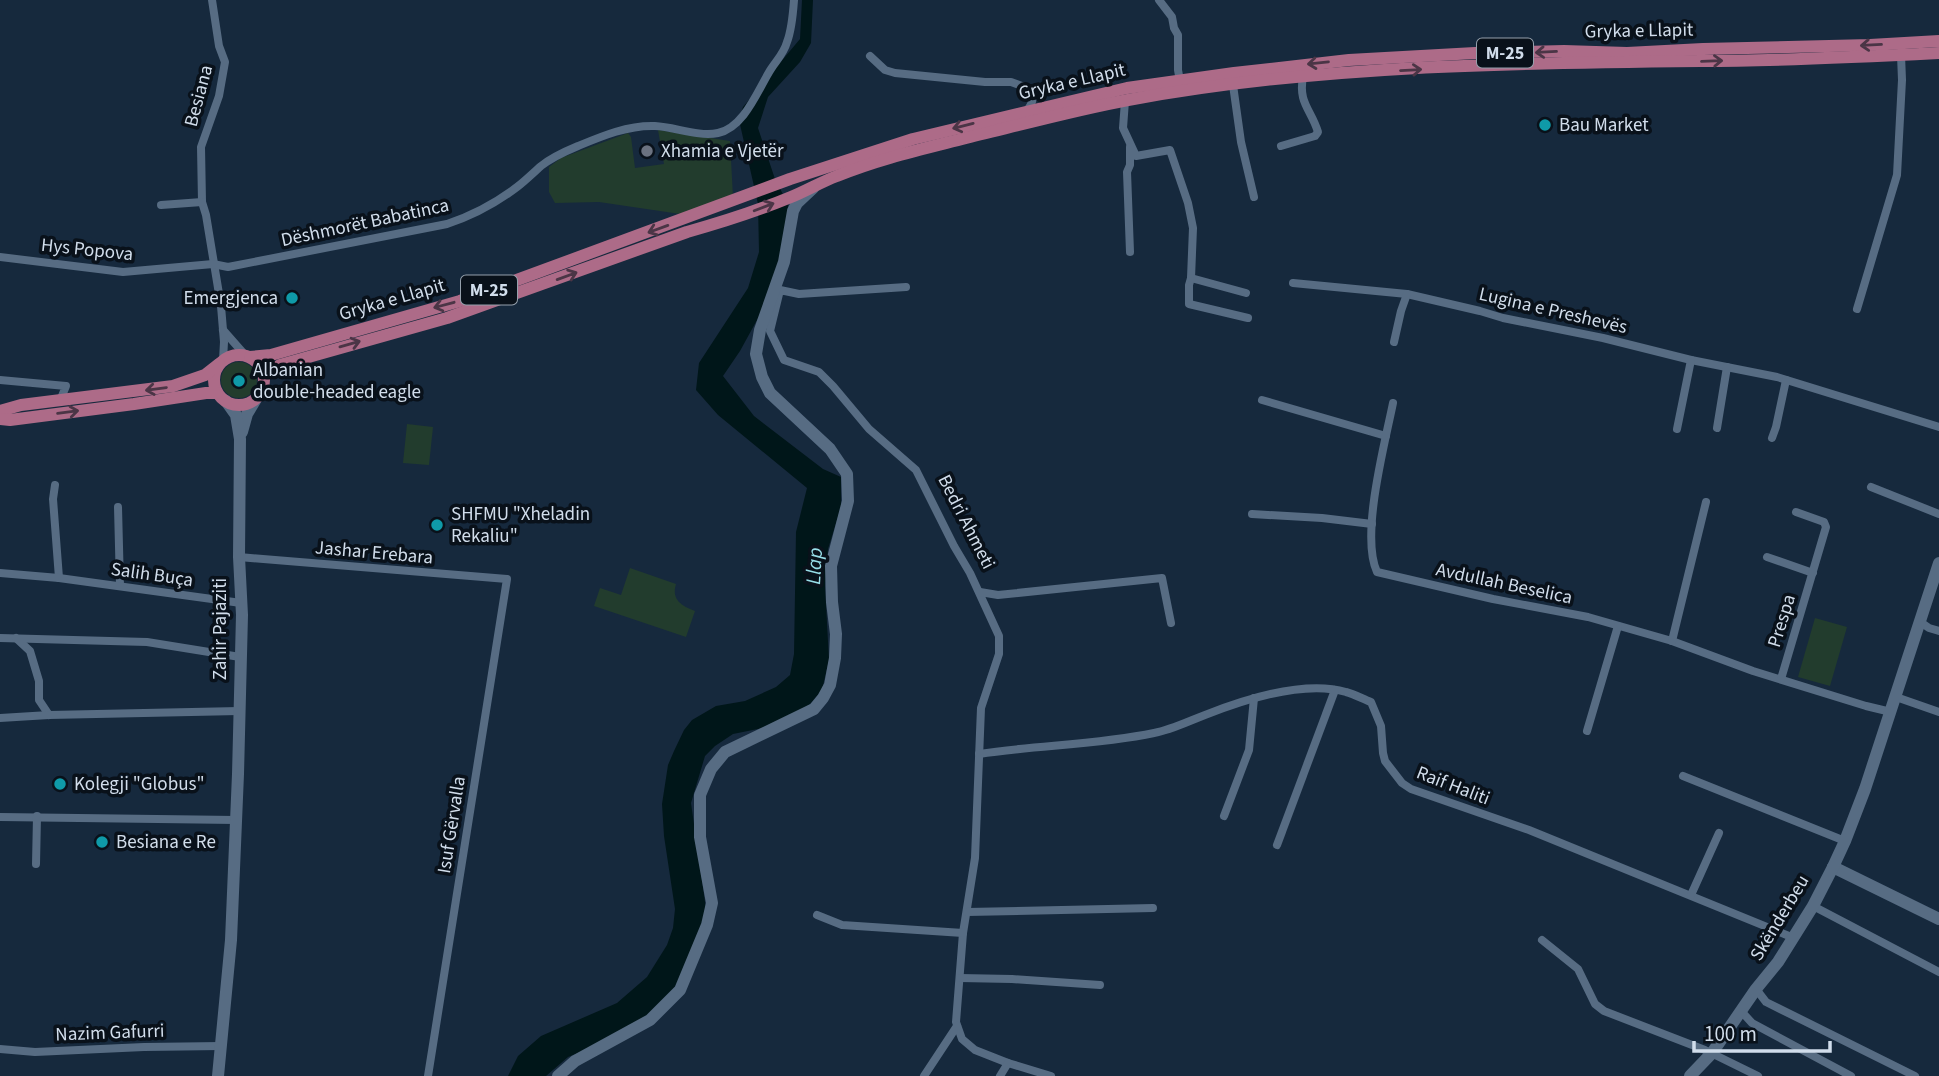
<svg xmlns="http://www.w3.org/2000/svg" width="1939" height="1076" font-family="'Source Sans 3',sans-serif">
  <rect width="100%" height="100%" fill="#16293d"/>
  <g fill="#223c2d">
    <polygon points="658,130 730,141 733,197 687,215 599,202 555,203 549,192 549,167 561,158 628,133 631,137 635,168 664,164"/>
    <circle cx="239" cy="380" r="18"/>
    <polygon points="407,424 433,427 429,465 403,463"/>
    <path d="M630,568L676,584C671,600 682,606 695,611L686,637L594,606L600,588L621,595Z"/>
    <polygon points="1815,618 1847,627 1830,686 1798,677"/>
  </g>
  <polygon fill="#001619" points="802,0 813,0 811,43 800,62 768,97 758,128 775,179 788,204 785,253 774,289 740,351 723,376 754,416 823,469 841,477 841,507 828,549 825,586 829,660 822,690 810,704 792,716 773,726 733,734 715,746 705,756 691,803 707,916 676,994 623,1035 568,1057 546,1076 508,1076 518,1056 541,1036 617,1003 647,977 667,945 673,928 675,909 664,836 662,804 668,765 674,751 684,730 692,720 716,706 745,701 776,687 790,675 794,654 796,532 807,488 718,415 696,390 699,363 748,288 759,252 758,204 739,120 743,107 800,39"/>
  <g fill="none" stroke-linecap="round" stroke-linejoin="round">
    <g stroke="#576c83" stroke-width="8">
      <polyline points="212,0 219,46 225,62 219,96 201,147 202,202 206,215 221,306 224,342 223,360"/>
      <polyline points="1159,0 1172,17 1174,28 1178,35 1178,70 1180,81"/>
      <path d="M870,56L885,70L895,73L985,82H1011L1030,89C1035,99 1032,104 1026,112"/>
      <polyline points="1233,85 1241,142 1254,197"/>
      <polyline points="1125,101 1123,128 1136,156 1170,150 1188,203 1193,228 1191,278 1189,285 1189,304 1248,318"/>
      <path d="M1281,146L1315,136L1318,132C1311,109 1298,103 1303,77"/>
      <polyline points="161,205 202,202"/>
      <polyline points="1130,252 1127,172 1130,165 1130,147"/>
      <path d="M0,257L123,272L213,264L228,267L447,224C471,216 496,203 517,187C525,181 533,173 541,166C551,158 566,151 578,146C602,136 628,125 655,126C675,127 698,137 718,133C745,127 758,89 771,69C777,60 784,53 787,42C792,29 793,14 794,0"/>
      <polyline points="1191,278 1246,293"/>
      <polyline points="1293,283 1407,294 1480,311 1503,318 1603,338 1691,360 1777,377 1939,427"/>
      <polyline points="906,287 799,294 780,290 770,331 784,360 819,372 833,386 869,429 916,470 954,546 970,573 999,636 999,654 981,708 975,858 963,933 956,1022 962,1039 975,1050 1008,1063 1051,1076"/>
      <polyline points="1857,309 1897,175 1902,80 1901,55"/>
      <polyline points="223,330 245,355"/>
      <polyline points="1394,342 1401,311 1407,294"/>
      <polyline points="0,380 66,386 60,401"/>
      <polyline points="1262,400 1386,436"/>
      <path d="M1393,403C1385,443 1360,536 1377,572L1493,599L1588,617L1672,641L1753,671L1866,706L1891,712"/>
      <polyline points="1717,428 1727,367"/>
      <polyline points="1677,429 1691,360"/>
      <polyline points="1772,438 1776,427 1786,380"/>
      <polyline points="55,485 53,499 59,578"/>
      <polyline points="1871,487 1939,514"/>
      <polyline points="118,507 120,586"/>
      <polyline points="1252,514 1322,518 1372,524"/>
      <polyline points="239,557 507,579 428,1076"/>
      <polyline points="1767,557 1813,573"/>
      <polyline points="0,573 59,578 241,603"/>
      <polyline points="980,592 998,595 1162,578 1171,623"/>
      <polyline points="1919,621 1929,628 1939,631"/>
      <polyline points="0,638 147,642 240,657"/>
      <polyline points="16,638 30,651 39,681 39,700 49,715"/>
      <polyline points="1672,641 1706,502"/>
      <polyline points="1781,679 1826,527 1824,522 1796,512"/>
      <polyline points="1896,697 1939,712"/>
      <polyline points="0,718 49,715 239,711"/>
      <polyline points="1587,731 1618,626"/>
      <path d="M979,754C1037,745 1097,745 1154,733C1171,730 1189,721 1205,715C1243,700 1305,680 1346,692C1354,694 1363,699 1371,702L1381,726L1383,753L1385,761L1402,783L1411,789L1529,830L1794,938"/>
      <polyline points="1683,776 1845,841"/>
      <polyline points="1224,816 1249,750 1254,698"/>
      <polyline points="0,817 236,820"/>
      <polyline points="1277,845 1335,690"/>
      <polyline points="36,864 37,816"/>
      <polyline points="1691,895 1719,833"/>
      <polyline points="1813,906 1939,972"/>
      <polyline points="967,912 1153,908"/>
      <polyline points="817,915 842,925 963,933"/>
      <polyline points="1542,940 1578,969 1595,1004 1604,1011 1705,1050 1758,1076"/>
      <polyline points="960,978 1012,979 1100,985"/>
      <polyline points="1756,989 1766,1002 1915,1076"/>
      <polyline points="1741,1011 1752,1023 1851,1076"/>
      <polyline points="0,1049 35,1052 144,1047 221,1046"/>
      <polyline points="924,1076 957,1026"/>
      <polyline points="1000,1076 1008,1063"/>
    </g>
    <g stroke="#576c83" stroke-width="12">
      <polyline points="242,432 247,414 256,399"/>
      <polyline points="1833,867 1939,919"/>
      <polyline points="218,1076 231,940 238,774 242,615 239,557 240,439 236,415 226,401"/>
      <polyline points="558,1076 575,1061 650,1020 680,990 707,925 712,903 700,837 700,795 711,769 725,752 814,709 823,698 830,685 835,658 836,634 832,602 831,566 848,501 847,474 830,449 770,393 762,377 756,354 760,330 784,262 793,211 797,203 813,188"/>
      <polyline points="1690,1076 1712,1053 1756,989 1778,962 1813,906 1833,867 1845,841 1865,789 1939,563"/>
    </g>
    <g stroke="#ad6b88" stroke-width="12">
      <circle cx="239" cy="380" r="25"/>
      <polyline points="250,357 271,355 460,301 790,179 913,139 1127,88 1234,73 1349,60 1475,53 1564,51 1627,53 1703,49 1870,45 1939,41"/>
      <path d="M264,376L280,365L447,318L687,232C723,222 757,211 791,197C806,191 821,182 837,176C878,159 923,149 966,138C1020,125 1074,110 1128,100C1316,65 1512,63 1702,61C1781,61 1860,57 1939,53"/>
      <polyline points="0,411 21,405 173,386 205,375 219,364"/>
      <polyline points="0,419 10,420 134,404 206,393 217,393"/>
    </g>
  </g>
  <defs><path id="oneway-shaft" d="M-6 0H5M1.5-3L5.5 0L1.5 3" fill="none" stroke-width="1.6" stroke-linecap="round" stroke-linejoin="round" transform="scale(1.75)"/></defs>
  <g stroke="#4b3546">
    <use href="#oneway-shaft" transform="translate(1871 45) rotate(177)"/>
    <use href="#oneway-shaft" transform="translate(1546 52) rotate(177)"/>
    <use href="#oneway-shaft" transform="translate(1712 61) rotate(-2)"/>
    <use href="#oneway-shaft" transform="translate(1318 63) rotate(174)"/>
    <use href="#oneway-shaft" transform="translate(1411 70) rotate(-3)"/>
    <use href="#oneway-shaft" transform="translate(963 126) rotate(166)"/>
    <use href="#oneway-shaft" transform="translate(764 207) rotate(-21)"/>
    <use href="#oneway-shaft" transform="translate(658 229) rotate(160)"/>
    <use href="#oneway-shaft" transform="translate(567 276) rotate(-20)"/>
    <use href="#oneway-shaft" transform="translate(444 305) rotate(165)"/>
    <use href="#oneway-shaft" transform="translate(350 344) rotate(-16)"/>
    <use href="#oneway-shaft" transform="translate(156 389) rotate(172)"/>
    <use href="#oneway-shaft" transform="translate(68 412) rotate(-7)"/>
  </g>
  <g fill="#0f9aa8" stroke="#09111a" stroke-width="2.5">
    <circle cx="1545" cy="125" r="7"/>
    <circle cx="292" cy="298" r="7"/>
    <circle cx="239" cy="381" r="7"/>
    <circle cx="437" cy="525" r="7"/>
    <circle cx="60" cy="784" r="7"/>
    <circle cx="102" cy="842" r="7"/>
  </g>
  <circle fill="#6b7280" stroke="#09111a" stroke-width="2.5" cx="647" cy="151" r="7"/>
  <g text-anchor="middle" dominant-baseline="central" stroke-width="7" stroke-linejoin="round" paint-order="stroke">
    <g fill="#09111a" stroke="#95a0ac" stroke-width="2">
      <rect x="1477" y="38.5" width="56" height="29" rx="5"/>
      <rect x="461" y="275.5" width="56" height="29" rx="5"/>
    </g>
    <g font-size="18" font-weight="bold" fill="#d1ddeb">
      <text x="1505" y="53">M-25</text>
      <text x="489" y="290">M-25</text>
    </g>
    <g font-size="19" fill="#d1ddeb" stroke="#09111a">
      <text transform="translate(1639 31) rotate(-1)">Gryka e Llapit</text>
      <text transform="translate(1072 82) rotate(-13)">Gryka e Llapit</text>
      <text transform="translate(199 96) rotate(-75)">Besiana</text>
      <text transform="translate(365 223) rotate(-12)">Dëshmorët Babatinca</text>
      <text transform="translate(87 250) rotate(6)">Hys Popova</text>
      <text transform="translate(392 300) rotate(-16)">Gryka e Llapit</text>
      <text transform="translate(1553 311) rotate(13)">Lugina e Preshevës</text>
      <text transform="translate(966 522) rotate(63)">Bedri Ahmeti</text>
      <text transform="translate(374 553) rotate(5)">Jashar Erebara</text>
      <text transform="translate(152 575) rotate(8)">Salih Buça</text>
      <text transform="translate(1504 584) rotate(12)">Avdullah Beselica</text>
      <text transform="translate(1782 621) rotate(-73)">Prespa</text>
      <text transform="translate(220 629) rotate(-90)">Zahir Pajaziti</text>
      <text transform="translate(1453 786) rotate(21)">Raif Haliti</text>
      <text transform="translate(452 825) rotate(-81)">Isuf Gërvalla</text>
      <text transform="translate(1780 918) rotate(-59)">Skënderbeu</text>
      <text transform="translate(110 1033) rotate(-2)">Nazim Gafurri</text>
    </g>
    <g font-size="19" fill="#d1ddeb" stroke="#09111a" text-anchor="start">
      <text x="1559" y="125">Bau Market</text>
      <text x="661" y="151">Xhamia e Vjetër</text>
      <text x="278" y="298" text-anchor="end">Emergjenca</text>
      <text x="253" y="370">Albanian<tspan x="253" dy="22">double-headed eagle</tspan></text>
      <text x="451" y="514">SHFMU "Xheladin<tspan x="451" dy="22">Rekaliu"</tspan></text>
      <text x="74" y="784">Kolegji "Globus"</text>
      <text x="116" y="842">Besiana e Re</text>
    </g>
    <g font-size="21" font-style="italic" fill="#97dee8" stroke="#09111a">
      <text transform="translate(814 566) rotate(-87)">Llap</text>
    </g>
  </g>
  <path d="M1694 1041v10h136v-10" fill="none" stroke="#d1ddeb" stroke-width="3.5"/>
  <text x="1704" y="1041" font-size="21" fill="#d1ddeb" stroke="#09111a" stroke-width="5" paint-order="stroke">100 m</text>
</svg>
